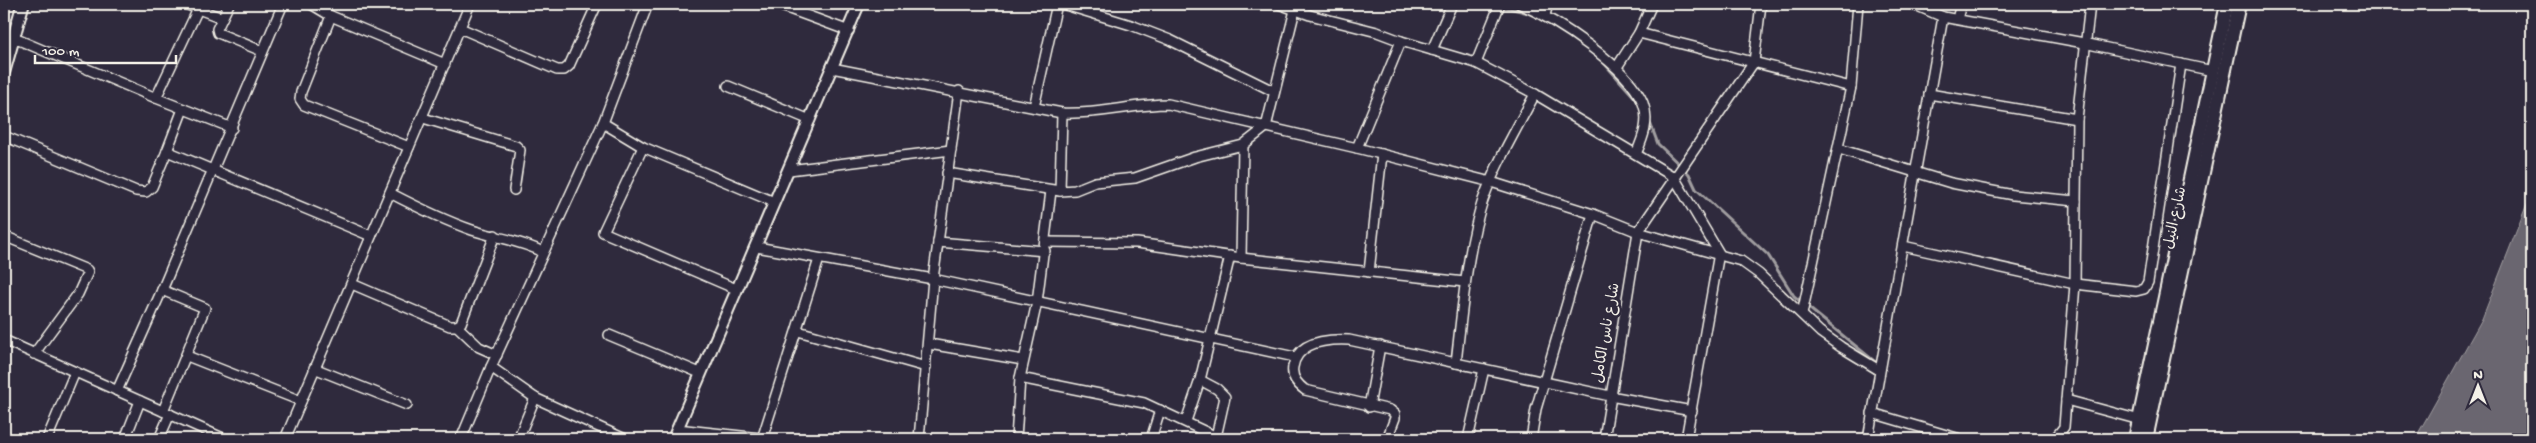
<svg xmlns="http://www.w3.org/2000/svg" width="2536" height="443" font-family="'Gochi Hand','Playpen Sans Arabic',sans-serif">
  <rect width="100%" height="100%" fill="#2f2a3d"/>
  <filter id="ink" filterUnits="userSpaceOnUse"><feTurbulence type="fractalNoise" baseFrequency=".02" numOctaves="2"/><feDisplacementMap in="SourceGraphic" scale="10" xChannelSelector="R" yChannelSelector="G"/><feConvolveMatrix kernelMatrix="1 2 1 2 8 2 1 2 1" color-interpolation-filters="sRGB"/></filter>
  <g filter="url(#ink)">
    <polygon fill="#6a6670" stroke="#a19ea0" points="2532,191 2532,439 2415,439 2482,319"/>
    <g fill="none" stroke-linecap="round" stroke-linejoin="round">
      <g stroke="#a19ea0" stroke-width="3">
        <polyline points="1494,4 1532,14"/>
        <polyline points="1603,62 1637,100"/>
        <polyline points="1649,120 1658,144 1689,174 1696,189 1768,255 1794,296 1879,365"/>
      </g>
      <defs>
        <g id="minor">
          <polyline points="185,4 222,18"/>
          <polyline points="229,4 217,29 218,33 262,51"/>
          <polyline points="311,4 331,16 445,64"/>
          <polyline points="776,4 849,31"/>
          <polyline points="1062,4 1131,25 1170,40 1273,91"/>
          <polyline points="1279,4 1310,15 1377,32 1401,41 1476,63 1535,94 1674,177 1719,253 1686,439"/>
          <path d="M1520,4C1556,20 1628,66 1643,103C1650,121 1643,138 1636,154"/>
          <polyline points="1913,4 1943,17 2084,43 2213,71"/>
          <polyline points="1545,15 1548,4"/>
          <polyline points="331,16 301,92 300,99 304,105 409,147"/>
          <polyline points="1957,19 1961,4"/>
          <polyline points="460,28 557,70 564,70 569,66 597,4"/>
          <polyline points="1639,33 1851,87"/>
          <polyline points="14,38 156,98 232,128"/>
          <polyline points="1432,50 1452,4"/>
          <polyline points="1476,63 1500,4"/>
          <polyline points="1617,67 1639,33 1652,4"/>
          <path d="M832,68L1062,113C1098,115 1133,104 1168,104L1357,148L1491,182L1593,214L1638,232L1741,261L1759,274L1820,332L1841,347L1879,370"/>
          <polyline points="728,86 810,120"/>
          <polyline points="1929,94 2077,119"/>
          <polyline points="156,98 198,9"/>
          <polyline points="1034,107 1057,4"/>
          <polyline points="183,109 167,151 371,236"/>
          <polyline points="423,118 516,146 520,150 514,190"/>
          <polyline points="603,123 643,147"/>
          <polyline points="4,136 136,191 146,192 152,187 167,151"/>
          <polyline points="1357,148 1401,41"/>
          <polyline points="1839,149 1951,183 2013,195 2076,201"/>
          <polyline points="789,170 951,150"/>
          <polyline points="947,173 1060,191 1075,190 1095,182 1135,178 1195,157 1243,145 1266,127 1295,10"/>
          <polyline points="1060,191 1062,113"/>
          <path d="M390,193C417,207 443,220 472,230C496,238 520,240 543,252"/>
          <polyline points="4,236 87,270 88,272 78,294 34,354"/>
          <polyline points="938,242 1045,251"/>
          <polyline points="1045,242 1137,243 1241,258 1465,282"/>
          <polyline points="1903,246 2075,284 2136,291 2144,289 2148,282 2181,64"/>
          <polyline points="757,247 933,279 1295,357"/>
          <polyline points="1241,258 1243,145"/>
          <polyline points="1369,272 1382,154"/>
          <polyline points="352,284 450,326 457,326 479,347 497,355"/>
          <polyline points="736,289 603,232 643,147 774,202"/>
          <polyline points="162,290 205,308 163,411"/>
          <polyline points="1802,314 1851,87 1858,4"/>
          <polyline points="457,326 461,323 495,235"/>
          <polyline points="798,331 926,367"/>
          <polyline points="609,335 700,373"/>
          <polyline points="4,340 225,439"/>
          <polyline points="929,344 1023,360"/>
          <polyline points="187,356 301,401"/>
          <path d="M1456,363C1462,311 1467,249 1483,200C1496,163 1517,128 1535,94"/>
          <polyline points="491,367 535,398 625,439"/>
          <polyline points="314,368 407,405"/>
          <polyline points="1020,378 1144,403 1221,439"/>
          <polyline points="1200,380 1217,389 1225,397 1216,437"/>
          <polyline points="117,391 162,290 283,4"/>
          <polyline points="2066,400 2140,420"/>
          <polyline points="1369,407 1380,346"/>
          <polyline points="1872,413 1960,439"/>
          <polyline points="1186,421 1200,380 1230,256"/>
          <polyline points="677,429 769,439"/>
          <polyline points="47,439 75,372"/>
          <polyline points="125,439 140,401"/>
          <polyline points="159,439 170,414"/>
          <polyline points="285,439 470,4"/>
          <polyline points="461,439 491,367 603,123 648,4"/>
          <polyline points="518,439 535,398"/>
          <polyline points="762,439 819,259"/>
          <polyline points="919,439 933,279 959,91"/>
          <polyline points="1016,439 1020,378 1037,302 1051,191"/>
          <polyline points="1151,439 1160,410"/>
          <path d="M1387,439L1395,418V414L1390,410L1305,390C1297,384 1291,377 1293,367C1297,341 1327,339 1349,340L1610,396L1692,411"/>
          <polyline points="1468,439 1484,369"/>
          <polyline points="1531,439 1536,409 1593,214"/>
          <polyline points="1604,439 1638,232 1754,62 1761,4"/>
          <polyline points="1868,439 1943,17"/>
          <polyline points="2048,439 2056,437 2064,427 2075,284 2077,119 2090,4"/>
        </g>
        <polyline id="tertiary" points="673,439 859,4"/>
        <polyline id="secondary" points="4,71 23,4"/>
        <g id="primary">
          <polyline points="2135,439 2227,4"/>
          <polyline points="2146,439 2239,4"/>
        </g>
      </defs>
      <use href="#minor" stroke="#f4f1e8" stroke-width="12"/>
      <use href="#tertiary" stroke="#f4f1e8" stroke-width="14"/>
      <use href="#secondary" stroke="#f4f1e8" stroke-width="15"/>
      <use href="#primary" stroke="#f4f1e8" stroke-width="16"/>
      <use href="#minor" stroke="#2f2a3d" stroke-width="9"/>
      <use href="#tertiary" stroke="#2f2a3d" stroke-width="10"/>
      <use href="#secondary" stroke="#2f2a3d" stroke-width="11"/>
      <use href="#primary" stroke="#2f2a3d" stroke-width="12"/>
    </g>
  </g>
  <g text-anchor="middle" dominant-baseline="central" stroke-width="5" stroke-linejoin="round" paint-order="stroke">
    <g font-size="15" fill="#f4f1e8" stroke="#2f2a3d">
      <text transform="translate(2176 218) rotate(-78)">شارع النيل</text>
      <text transform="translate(1607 333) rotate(-80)">شارع ناس الكامل</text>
    </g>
  </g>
  <rect width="2536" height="443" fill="none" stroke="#2f2a3d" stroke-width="20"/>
  <rect x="10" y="10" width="2516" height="423" fill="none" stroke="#f4f1e8" stroke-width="2" filter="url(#ink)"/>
  <g transform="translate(2478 386)" stroke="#2f2a3d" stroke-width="4" paint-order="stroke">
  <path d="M0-4L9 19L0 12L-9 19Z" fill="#f4f1e8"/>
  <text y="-8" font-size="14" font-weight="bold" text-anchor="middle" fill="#f4f1e8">N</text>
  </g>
  <path d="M35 55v8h141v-8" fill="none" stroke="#f4f1e8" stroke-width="2.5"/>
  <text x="42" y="55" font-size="15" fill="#f4f1e8" stroke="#2f2a3d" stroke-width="4" paint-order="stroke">100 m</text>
</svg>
